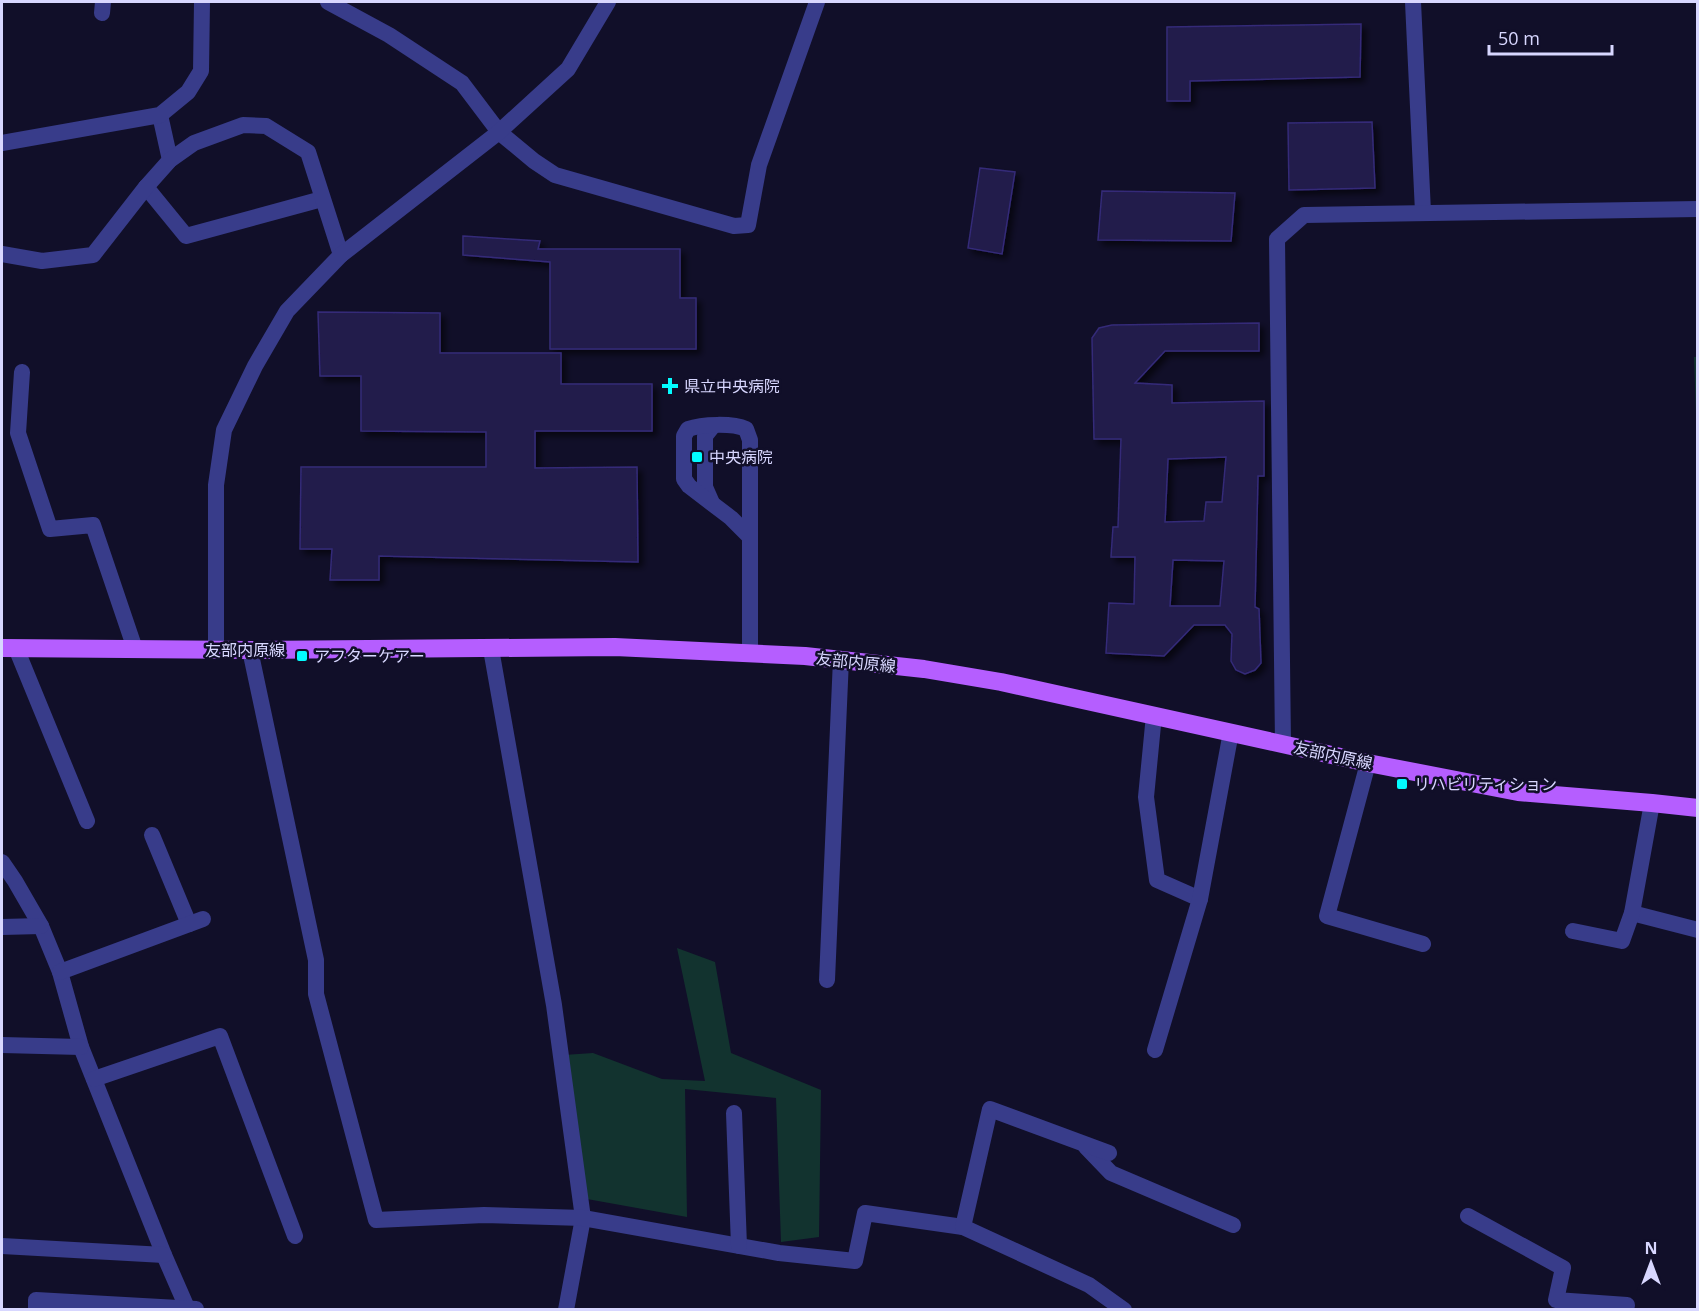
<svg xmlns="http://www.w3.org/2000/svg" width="1699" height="1311" font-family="'Open Sans','Noto Sans JP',sans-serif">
  <defs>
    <filter id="shadow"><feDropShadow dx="4.5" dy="4.5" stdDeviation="3" flood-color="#0009"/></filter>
  </defs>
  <rect width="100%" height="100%" fill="#110f29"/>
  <g fill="#12332f">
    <polygon points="1694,357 1698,357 1697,443"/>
    <polygon points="677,948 715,962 731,1053 821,1090 819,1237 781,1242 776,1098 685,1089 687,1217 587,1199 564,1055 593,1053 662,1079 705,1081"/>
  </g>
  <g fill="#201a4b" stroke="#342b78" stroke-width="1.5" fill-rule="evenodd" filter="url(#shadow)">
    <polygon points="1361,24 1360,77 1190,81 1190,101 1167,101 1167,27"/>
    <polygon points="1372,122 1375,188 1289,190 1288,123"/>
    <polygon points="980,168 1015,172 1002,254 968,248"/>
    <polygon points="1102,191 1235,193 1231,241 1098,240"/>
    <polygon points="463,236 540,241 538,249 680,249 680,298 696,298 696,349 550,349 550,262 463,255"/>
    <polygon points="318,312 440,313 440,353 561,353 561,384 652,384 652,431 535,431 535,468 637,467 638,562 379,556 379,580 330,580 332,549 300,549 301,467 486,467 486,432 361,431 361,376 320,376"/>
    <path d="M1259,323V351H1165L1135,383L1172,385V403L1264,401V476H1258L1255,607L1259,609L1261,663L1255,670L1245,674L1236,670L1231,661L1232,634L1225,625H1194L1164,656L1106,653L1109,603L1134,604L1135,557H1111L1113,527H1118L1121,439H1094L1092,338L1099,328L1112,325ZM1226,457L1222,502H1206L1204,521L1165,522L1168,459ZM1173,560L1224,561L1220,606H1170Z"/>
  </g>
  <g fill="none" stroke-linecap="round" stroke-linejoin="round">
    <g stroke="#383c8a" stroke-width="16">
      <polyline points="328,2 389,35 462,83 499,132 534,161 555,175 734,226 748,225 759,165 817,2"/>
      <polyline points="1413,2 1423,212"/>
      <polyline points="102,13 103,2"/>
      <polyline points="160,115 170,160"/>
      <polyline points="2,143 160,115 188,92 201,71 202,2"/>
      <polyline points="146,187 186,236 322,199"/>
      <polyline points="2,254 42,261 93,255 146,187 170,160 194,143 243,125 266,126 308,152 341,255"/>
      <polyline points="22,372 18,433 50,529 93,525 135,649"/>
      <polyline points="712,503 705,487 705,436 713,426"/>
      <path d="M750,537L731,518L689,486L684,479V436L688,429C702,424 733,423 746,429L750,440V652"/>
      <polyline points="16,648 87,821"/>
      <polyline points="491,649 554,1005 583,1218 566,1310"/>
      <polyline points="216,650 216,485 224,430 255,366 287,311 341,255 499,132 568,69 608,2"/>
      <polyline points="250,650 316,960 316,994 376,1220 484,1215 583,1218 779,1253 855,1261 865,1213 963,1227 1089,1285 1124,1310"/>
      <polyline points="1154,715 1146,797 1157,880 1200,899"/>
      <polyline points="1283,744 1277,239 1304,215 1698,209"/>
      <polyline points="1368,763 1327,916 1423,944"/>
      <polyline points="152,835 189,924"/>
      <polyline points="2,862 15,881 41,926 60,972 81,1047 164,1255 188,1310"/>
      <polyline points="1632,913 1698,930"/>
      <polyline points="2,927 41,926"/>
      <polyline points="1573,931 1622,941 1632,913 1652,803"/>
      <polyline points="60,972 203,919"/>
      <polyline points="827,980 841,659"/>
      <polyline points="2,1045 81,1047"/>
      <polyline points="1155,1050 1200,899 1231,732"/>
      <polyline points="94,1079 220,1036 295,1236"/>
      <polyline points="734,1113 739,1246"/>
      <polyline points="1086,1147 1111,1173 1233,1225"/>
      <polyline points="1468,1216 1563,1268 1556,1300 1627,1305 1626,1310"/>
      <polyline points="963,1227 990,1109 1109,1153"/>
      <polyline points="2,1246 164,1255"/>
      <polyline points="36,1310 36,1300 196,1309"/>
    </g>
    <polyline stroke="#b55eff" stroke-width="18" points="2,648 250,650 615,647 805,656 924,669 1001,682 1368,763 1518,792 1652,803 1698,808"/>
  </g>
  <g fill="#03fcff" stroke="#110f29" stroke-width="2">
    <path d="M667 377h6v6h6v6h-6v6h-6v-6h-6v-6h6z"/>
    <rect x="691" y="451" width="12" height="12" rx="3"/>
    <rect x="296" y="650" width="12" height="12" rx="3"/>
    <rect x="1396" y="778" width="12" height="12" rx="3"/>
  </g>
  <g text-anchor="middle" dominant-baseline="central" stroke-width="5" stroke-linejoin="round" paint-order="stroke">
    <g font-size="16" fill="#d8d7ff" stroke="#110f29" text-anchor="start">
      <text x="684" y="386">県立中央病院</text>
      <text x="709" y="457">中央病院</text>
      <text x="314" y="656">アフターケアー</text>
      <text x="1414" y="784">リハビリティション</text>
    </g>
    <g font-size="16" fill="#d8d7ff" stroke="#110f29">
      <text x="245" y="650">友部内原線</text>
      <text transform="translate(856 662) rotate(6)">友部内原線</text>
      <text transform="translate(1333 755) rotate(12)">友部内原線</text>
    </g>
  </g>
  <rect width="1699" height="1311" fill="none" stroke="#d8d7ff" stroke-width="6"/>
  <g transform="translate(1651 1263)" stroke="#110f29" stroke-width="4.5" paint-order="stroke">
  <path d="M0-4.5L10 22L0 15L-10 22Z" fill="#d8d7ff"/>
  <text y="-9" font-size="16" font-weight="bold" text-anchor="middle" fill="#d8d7ff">N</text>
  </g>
  <path d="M1489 45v9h123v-9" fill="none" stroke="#d8d7ff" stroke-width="3"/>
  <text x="1498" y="45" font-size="18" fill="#d8d7ff" stroke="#110f29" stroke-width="4.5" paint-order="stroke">50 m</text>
</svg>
